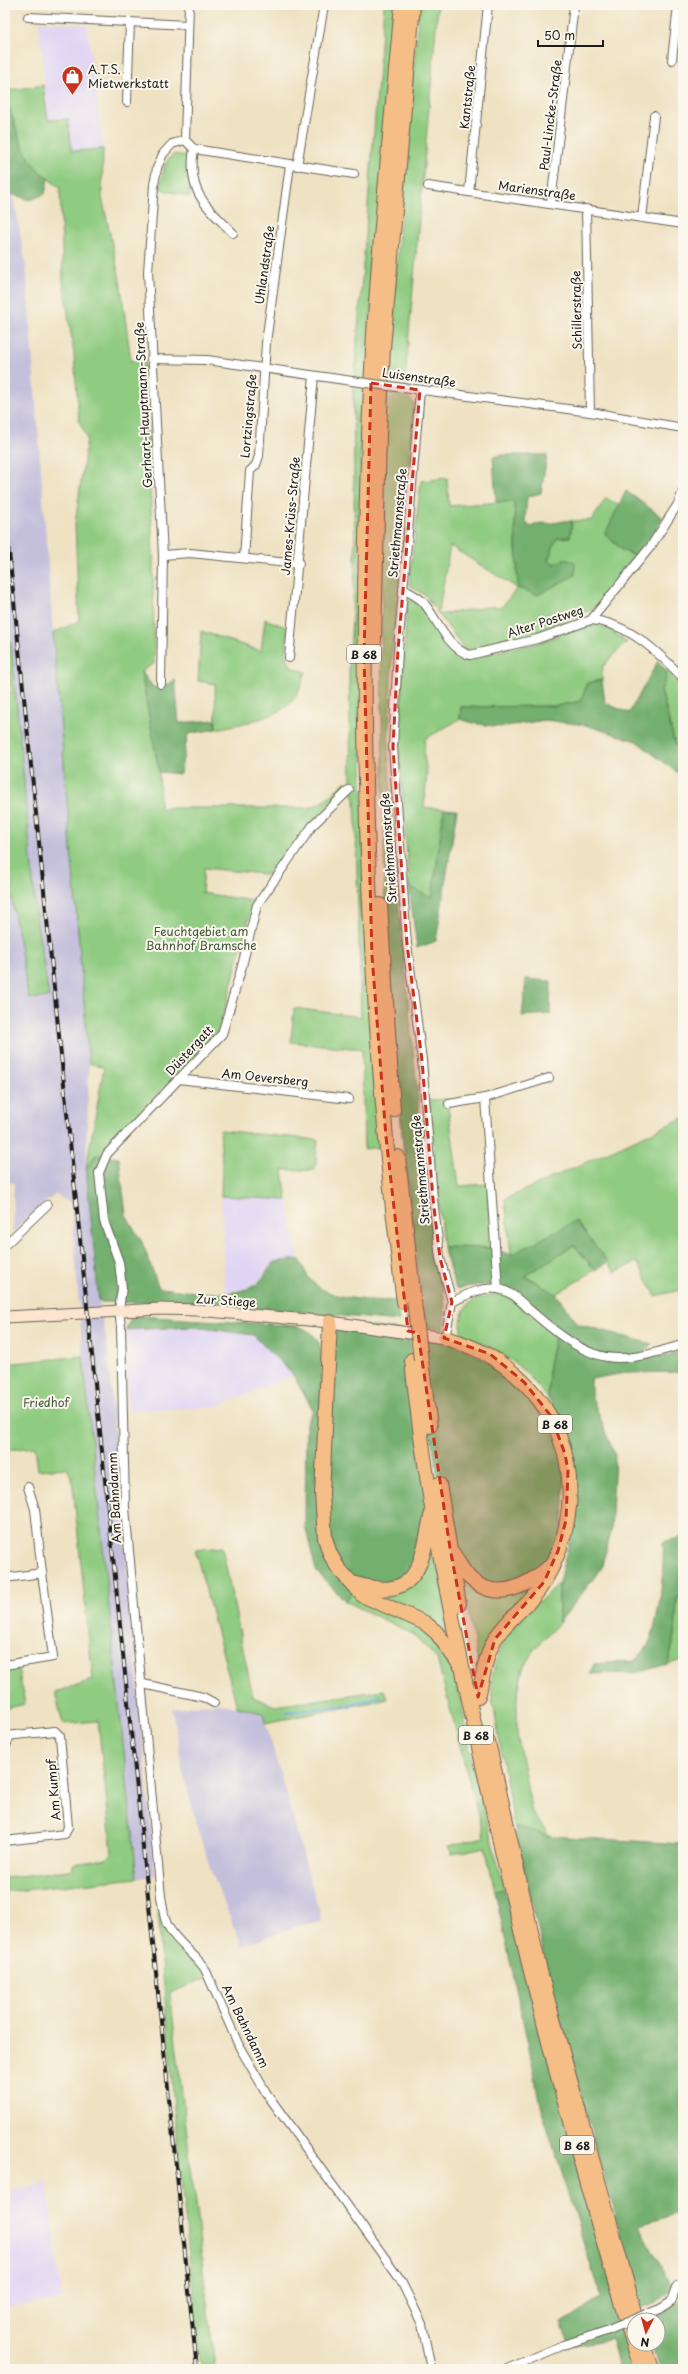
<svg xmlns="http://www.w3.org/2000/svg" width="688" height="2374" font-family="'Playpen Sans',sans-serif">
  <rect width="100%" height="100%" fill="#fbf7ec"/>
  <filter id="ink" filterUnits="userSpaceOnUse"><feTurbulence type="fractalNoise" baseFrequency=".025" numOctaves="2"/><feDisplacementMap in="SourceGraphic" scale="8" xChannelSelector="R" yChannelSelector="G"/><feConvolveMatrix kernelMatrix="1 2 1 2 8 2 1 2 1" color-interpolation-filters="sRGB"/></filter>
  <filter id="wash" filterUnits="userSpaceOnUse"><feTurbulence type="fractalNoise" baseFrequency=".012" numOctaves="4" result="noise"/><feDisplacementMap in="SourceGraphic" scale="16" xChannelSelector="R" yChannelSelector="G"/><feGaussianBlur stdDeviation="0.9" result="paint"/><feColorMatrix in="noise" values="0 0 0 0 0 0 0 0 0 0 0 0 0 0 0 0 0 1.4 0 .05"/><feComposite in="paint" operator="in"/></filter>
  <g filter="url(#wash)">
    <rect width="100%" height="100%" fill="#efe2c3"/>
    <g fill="#e0d4f4">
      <polygon points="39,21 87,25 103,149 72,151 68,119 48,120"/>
      <polygon points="221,1196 287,1200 299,1259 274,1262 257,1283 245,1289 225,1291"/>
      <polygon points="194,1327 253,1335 293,1375 216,1407 128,1410 126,1330"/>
      <polygon points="47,2183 62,2299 5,2308 5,2192"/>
    </g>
    <g fill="#c4c0db">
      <polygon points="5,192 13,194 26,266 53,633 89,1063 86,1168 99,1302 107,1344 155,1876 137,1878 83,1356 71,1203 55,1194 13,1232 14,1183 5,1182 5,859 29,999 49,996 37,924 5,583"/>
      <polygon points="218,1703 263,1713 322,1921 298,1926 242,1946 211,1871 200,1836 183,1773 172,1709"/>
    </g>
    <g fill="#8fcb80" stroke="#56744e" fill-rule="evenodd">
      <polygon points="384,5 396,5 366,373 360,467 359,567 365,953 381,1147 364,1149 362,1049 291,1042 294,1008 361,1017 355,798 351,791 349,668 355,568 353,391"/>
      <polygon points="419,5 438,5 405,379 407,397 414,403 392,650 388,750 398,899 385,899 381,644 387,377"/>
      <polygon points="43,85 48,120 68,119 72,151 103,149 102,197 120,280 131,361 145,361 153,555 154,664 141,671 159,772 160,808 308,808 321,803 346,781 344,791 273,875 204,868 202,893 253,901 220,1029 105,1149 102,1156 96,1155 86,1168 104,1067 89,1063 53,633 79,621 75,524 87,438 79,421 74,354 63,281 60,188 35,168 23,150 5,94 5,91"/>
      <path d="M174,154L189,157L191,188L190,197L160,189C162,177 163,161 174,154Z"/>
      <path d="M447,478L449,506L514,501L518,588L538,595L555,564L548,560L557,537H570L572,521L592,520L606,498L620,506L605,534L622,550L635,556L598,606L537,635L470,652L464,649L425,595L409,585L421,481ZM450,546L517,588L502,607H488L438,615Z"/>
      <polygon points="411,600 419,603 458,655 467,658 537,643 590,624 604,626 627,642 603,666 602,680 587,683 582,701 556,706 461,707 460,719 425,739 424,755 427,774 424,807 444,809 432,899 409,886 399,745 407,602"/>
      <path d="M265,619L288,628L286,658L293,668L306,672C302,681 299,693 293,700C280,718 236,725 216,729L215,684L198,681L201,631L261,651Z"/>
      <polygon points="6,637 11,643 37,924 49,997 29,999 5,859 5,694 12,693 5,648 5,641 8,642"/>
      <polygon points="668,672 683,688 683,750 675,744 661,690"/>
      <polygon points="447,1099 459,1186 489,1184 493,1248 443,1247 429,1100"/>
      <polygon points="683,1118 683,1289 656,1296 637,1262 615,1272 576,1221 511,1255 505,1199"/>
      <polygon points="220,1130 318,1140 315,1170 283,1170 287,1200 221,1196 222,1164"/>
      <polygon points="574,1245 595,1270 556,1294 525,1275"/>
      <path d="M494,1294L509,1296L555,1336L549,1365L548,1399C532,1378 516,1361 494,1349C483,1343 471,1339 461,1333C460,1304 468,1301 494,1294Z"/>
      <polygon points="83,1356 137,1878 5,1892 5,1878 68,1870 71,1869 73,1864 106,1859 112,1852 98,1721 63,1724 55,1692 93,1680 72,1477 66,1468 38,1470 35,1447 5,1450 5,1364"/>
      <path d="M432,1530L455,1649C435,1613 410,1608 374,1595Z"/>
      <polygon points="222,1547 253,1697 275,1706 384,1690 388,1699 265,1723 263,1713 237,1707 195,1550"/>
      <polygon points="460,1572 538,1580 480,1672"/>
      <path d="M559,1582V1623L535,1648L523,1668L517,1696V1734L532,1813L550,1836L514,1826L491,1691C495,1631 521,1622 559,1582Z"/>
      <path d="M352,1593C377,1605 415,1618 435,1638C459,1663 466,1735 474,1771C484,1810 494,1850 504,1889L495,1891L485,1847L452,1854L448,1846L484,1837L437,1659L413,1634L345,1601Z"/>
      <polygon points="683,1594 683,1660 668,1664 675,1635 677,1597"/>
      <polygon points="18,1668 25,1704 5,1709 5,1671"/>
      <polygon points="157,1901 161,1904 165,1923 197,1960 206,1978 170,1993 215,2369 201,2369 176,2132"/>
    </g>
    <g fill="#73af6e" stroke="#486645">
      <path d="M5,94C17,128 19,155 48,179L45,194L30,200L5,192Z"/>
      <path d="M500,455H547L541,493L527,497L525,522L531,527C542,520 543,525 553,523C560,522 564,520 572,521L570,537L557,538L548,560L555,564L564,559L575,562V575L538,595L518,588L514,502H496L493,457Z"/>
      <polygon points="626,491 662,517 658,527 635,556 622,550 605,534"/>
      <polygon points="658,661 668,672 661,691 675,744 683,750 683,777 636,741 585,725 545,720 500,727 473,723 460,719 461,707 556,706 581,701 587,683 602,680 605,703 629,713"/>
      <polygon points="141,671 153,687 160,689 175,680 179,723 215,720 216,729 188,734 180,774 159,772"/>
      <polygon points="444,809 457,810 436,941 417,948 409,886 432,898"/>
      <path d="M385,899H398L434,1256C441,1281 449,1303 443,1329L426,1327C403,1185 394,1042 385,899Z"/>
      <polygon points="526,979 551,981 550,1014 522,1016"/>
      <path d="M96,1155L119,1158L126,1215L142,1242L159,1288C185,1290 234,1300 257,1284C263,1279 269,1268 274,1262L299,1259C302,1265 305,1272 309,1278C325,1301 373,1300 397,1301L399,1321L199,1303L99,1302L86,1168Z"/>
      <path d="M576,1221L608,1262L595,1270L574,1245L525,1276L556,1294L578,1324L652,1344L637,1360L676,1353L683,1354V1372L625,1373L591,1379V1395L615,1456L611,1532L601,1569L559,1623V1582L576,1514V1477L571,1446L564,1426L548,1399L549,1365L556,1332C519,1295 512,1276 456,1289L443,1247L493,1248L511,1255Z"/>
      <path d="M136,1316L298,1326C312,1331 318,1337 322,1352L317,1510L352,1593L345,1601L316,1571L305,1525L306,1423L313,1410L293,1375L253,1335L194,1327L126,1330L131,1318Z"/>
      <polygon points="330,1322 408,1331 433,1506 423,1555 402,1585 350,1582 325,1538"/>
      <polygon points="418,1333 445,1338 524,1382 565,1454 563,1536 538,1577 483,1588 450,1548 429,1421"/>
      <path d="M683,1537V1594L677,1598L675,1635L668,1664L635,1673L589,1674L594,1664L634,1661C638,1657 644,1652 647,1647C659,1626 665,1567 663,1542Z"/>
      <path d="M514,1826L550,1836L683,1844V2212L638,2225L672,2286C667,2301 655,2303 641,2308L555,2001Z"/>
      <polygon points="504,1889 635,2369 619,2369 612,2339 570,2346 561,2323 601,2298 543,2114 495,1891"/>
      <polygon points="683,2295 683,2369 660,2369 652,2344 658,2344 658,2320 648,2320 676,2305"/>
    </g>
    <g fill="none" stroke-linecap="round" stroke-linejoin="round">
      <polyline stroke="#65a6d9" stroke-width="2.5" points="286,1712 351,1705 380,1696"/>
    </g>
  </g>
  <g filter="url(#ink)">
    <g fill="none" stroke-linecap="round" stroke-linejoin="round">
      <defs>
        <g id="street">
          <polyline points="28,17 188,25"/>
          <polyline points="672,60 678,5"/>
          <polyline points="127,102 130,22"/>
          <polyline points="185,140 194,149 354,174"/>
          <polyline points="185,140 189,5"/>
          <path d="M194,149C187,192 205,205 233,233"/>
          <polyline points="297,166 324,5"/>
          <polyline points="428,186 683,224"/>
          <polyline points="469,192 488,5"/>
          <polyline points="551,203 574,5"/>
          <polyline points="586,209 590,412"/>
          <polyline points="642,218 654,116"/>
          <polyline points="151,359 207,360 352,381"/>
          <polyline points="415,389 590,412 683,428"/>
          <polyline points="420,390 398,650 393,747 407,944 422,1060 433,1199 440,1258 452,1302 445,1338"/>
          <polyline points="163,555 190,553 299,564"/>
          <polyline points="244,558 250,471 256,465 259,456 266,343 290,165"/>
          <path d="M403,589C410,593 419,597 424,603C437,619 448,649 470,655L537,639L591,620L651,546L678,504L683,491"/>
          <path d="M591,620C628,623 658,652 683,678"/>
          <polyline points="289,658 314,376"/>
          <polyline points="161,684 163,555 148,272 154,185 157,168 163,154 172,144 185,140"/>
          <path d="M349,790L313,825L257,905L241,970L222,1034L107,1154L99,1173L104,1221L119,1262L122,1288L119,1310L121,1327L125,1508L161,1897C163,1905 163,1916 167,1924C175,1942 194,1952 205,1969L240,2048L267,2094L400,2279L422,2324L431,2369"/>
          <polyline points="178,1079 349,1099"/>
          <polyline points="485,1098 498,1289"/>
          <polyline points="449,1104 485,1098 549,1078"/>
          <polyline points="5,1245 47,1205"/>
          <path d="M452,1302C466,1295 482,1286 498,1289C512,1291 521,1302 531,1311C554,1331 585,1358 618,1358C639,1358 658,1352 678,1346L683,1347"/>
          <polyline points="28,1487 35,1509 42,1573"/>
          <polyline points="5,1578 42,1573 53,1657 5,1665"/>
          <polyline points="143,1684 203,1697 214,1703"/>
          <polyline points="5,1736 55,1731 60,1736 68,1827 65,1834 5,1841"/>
          <polyline points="5,1748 10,1736"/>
          <polyline points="660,2309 671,2302 677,2286"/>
          <polyline points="507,2369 564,2345 606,2331"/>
        </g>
        <polyline id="secondary" points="5,1317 161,1309 197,1310 330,1322 445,1338"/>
        <g id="highway">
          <path d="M402,5C389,148 374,291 369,435C358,724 367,1015 404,1302"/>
          <polyline points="374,641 379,434 383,348 413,5"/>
          <polyline points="380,905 393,1110"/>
          <polyline points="398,1157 414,1301"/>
          <polyline points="330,1322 322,1494 325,1538 330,1554 338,1568 362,1595 425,1623 436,1632 460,1665"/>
          <path d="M445,1338C556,1368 603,1482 544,1582C532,1604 508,1617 495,1639C485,1656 483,1678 478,1697"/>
          <path d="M412,1360C424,1481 448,1601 473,1719C519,1938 576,2155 641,2369"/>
          <polyline points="421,1360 430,1426"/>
          <polyline points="439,1484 459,1604"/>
          <path d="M452,1552C458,1561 464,1574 472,1580C498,1602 527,1586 549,1567"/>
          <path d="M352,1583C417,1603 421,1568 431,1516"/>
          <polyline points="488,1742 542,1980 637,2320"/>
          <polyline points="644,2344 652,2369"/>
        </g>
      </defs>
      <use href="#street" stroke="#666156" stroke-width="10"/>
      <use href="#secondary" stroke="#666156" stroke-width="13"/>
      <use href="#highway" stroke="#666156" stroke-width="16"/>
      <use href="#street" stroke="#fff" stroke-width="8"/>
      <use href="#secondary" stroke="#fbe5cf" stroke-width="11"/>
      <use href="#highway" stroke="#f5be86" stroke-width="14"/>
      <defs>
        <polyline id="rail" points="5,514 197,2369"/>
      </defs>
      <use href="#rail" stroke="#1c1c1c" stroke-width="4"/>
      <use href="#rail" stroke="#fbf7ec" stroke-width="2.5" stroke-dasharray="8" stroke-linecap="butt"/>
      <defs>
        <g id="street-bridge">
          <polyline points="352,381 411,389"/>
          <polyline points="606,2331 660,2309"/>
        </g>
        <polyline id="highway-bridge" points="414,1301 421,1360"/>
      </defs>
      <use href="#street-bridge" stroke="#666156" stroke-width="10" stroke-linecap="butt"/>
      <use href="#highway-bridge" stroke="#666156" stroke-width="16" stroke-linecap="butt"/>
      <use href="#street-bridge" stroke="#fff" stroke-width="8"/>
      <use href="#highway-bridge" stroke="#f5be86" stroke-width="14"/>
    </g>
  </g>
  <path fill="#c8321e" fill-opacity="0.2" stroke="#c8321e" stroke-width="3" stroke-dasharray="8 5" stroke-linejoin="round" d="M371,383L420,390L398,650L393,747L407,944L422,1060L433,1199L440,1258L452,1302L444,1338L490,1354L524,1382L551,1416L565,1454L568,1471L566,1520L558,1551L544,1582L495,1639L478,1697L450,1548L418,1333L408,1331L386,1137L372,956L364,656Z"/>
  <defs>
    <symbol id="shop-pin" viewBox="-11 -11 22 30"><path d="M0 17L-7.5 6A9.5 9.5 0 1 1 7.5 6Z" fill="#c8321e" stroke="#fbf7ec"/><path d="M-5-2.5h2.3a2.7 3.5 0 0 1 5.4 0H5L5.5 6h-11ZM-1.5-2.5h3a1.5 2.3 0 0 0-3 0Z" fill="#fff"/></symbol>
  </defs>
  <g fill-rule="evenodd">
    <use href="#shop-pin" x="60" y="64" width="25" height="34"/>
  </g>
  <g text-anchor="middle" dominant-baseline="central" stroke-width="4" stroke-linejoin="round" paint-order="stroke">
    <g fill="#fbf7ec" stroke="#5f5e5a" stroke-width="1">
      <rect x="347" y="645" width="34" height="18" rx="3"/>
      <rect x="538" y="1415" width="34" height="18" rx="3"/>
      <rect x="459" y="1726" width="34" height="18" rx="3"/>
      <rect x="560" y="2136" width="34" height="18" rx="3"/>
    </g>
    <g font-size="11" font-weight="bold" fill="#1c1c1c">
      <text x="364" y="654">B 68</text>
      <text x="555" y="1424">B 68</text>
      <text x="476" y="1735">B 68</text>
      <text x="577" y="2145">B 68</text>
    </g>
    <g font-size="12" fill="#1c1c1c" stroke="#fbf7ec" text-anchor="start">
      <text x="88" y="69">A.T.S.<tspan x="88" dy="14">Mietwerkstatt</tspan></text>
    </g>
    <g font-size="12" fill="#1c1c1c" stroke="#fbf7ec">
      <text transform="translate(467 97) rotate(-84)">Kantstraße</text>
      <text transform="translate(550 115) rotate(-83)">Paul-Lincke-Straße</text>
      <text transform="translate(537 190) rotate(8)">Marienstraße</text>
      <text transform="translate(264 265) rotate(-82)">Uhlandstraße</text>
      <text transform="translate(576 310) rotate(-91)">Schillerstraße</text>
      <text transform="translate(419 377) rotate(8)">Luisenstraße</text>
      <text transform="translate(143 405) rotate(-93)">Gerhart-Hauptmann-Straße</text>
      <text transform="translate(248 416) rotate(-85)">Lortzingstraße</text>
      <text transform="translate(290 516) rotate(-85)">James-Krüss-Straße</text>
      <text transform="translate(397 523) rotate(-85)">Striethmannstraße</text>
      <text transform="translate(545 621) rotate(-18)">Alter Postweg</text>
      <text transform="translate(388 848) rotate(-94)">Striethmannstraße</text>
      <text transform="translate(189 1050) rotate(-47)">Düstergatt</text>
      <text transform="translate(265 1077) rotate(6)">Am Oeversberg</text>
      <text transform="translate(420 1170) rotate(-95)">Striethmannstraße</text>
      <text transform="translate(226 1300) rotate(4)">Zur Stiege</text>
      <text transform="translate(114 1498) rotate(-93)">Am Bahndamm</text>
      <text transform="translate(53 1790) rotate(-95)">Am Kumpf</text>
      <text transform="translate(246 2026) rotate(64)">Am Bahndamm</text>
    </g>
    <g font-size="12" fill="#44593f" stroke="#fbf7ec">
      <text x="201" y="931">Feuchtgebiet am<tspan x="201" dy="14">Bahnhof Bramsche</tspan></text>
      <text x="46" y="1402">Friedhof</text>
    </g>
  </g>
  <rect width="688" height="2374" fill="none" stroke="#fbf7ec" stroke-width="20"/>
  <g transform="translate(646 2332) rotate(186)"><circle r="19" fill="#fbf7ec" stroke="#a29f99"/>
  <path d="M0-3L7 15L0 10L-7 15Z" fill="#c8321e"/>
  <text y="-6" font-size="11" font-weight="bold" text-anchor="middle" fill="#1c1c1c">N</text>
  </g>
  <path d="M538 40v6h65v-6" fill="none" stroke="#1c1c1c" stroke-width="2"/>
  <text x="544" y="40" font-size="12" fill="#1c1c1c" stroke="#fbf7ec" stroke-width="3" paint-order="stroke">50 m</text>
</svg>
